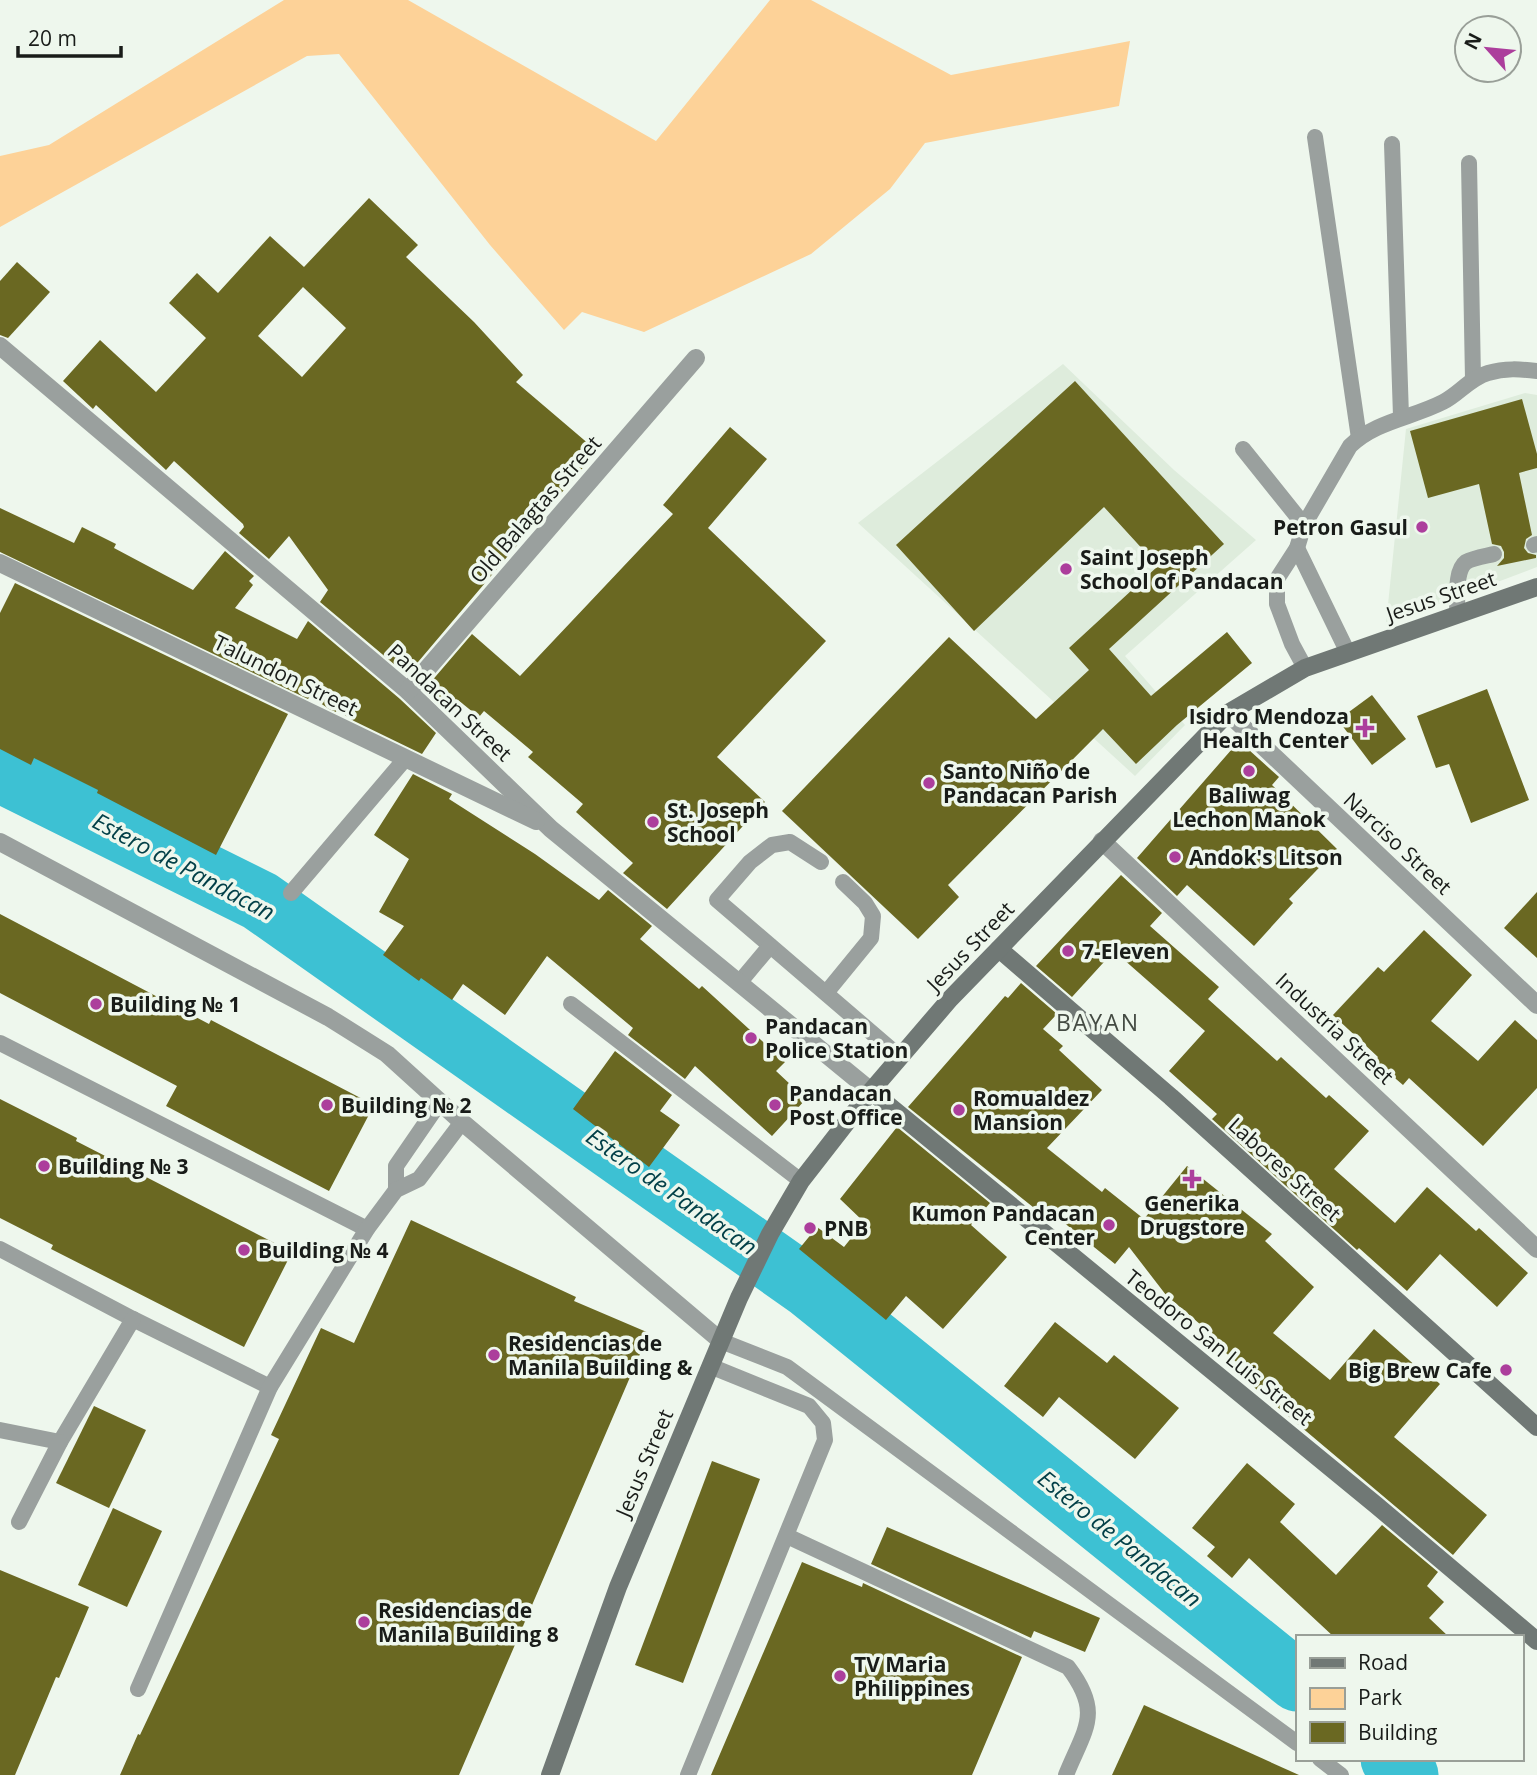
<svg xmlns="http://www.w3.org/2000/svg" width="1537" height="1775" font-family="'Open Sans',sans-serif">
  <rect width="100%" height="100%" fill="#eef7ed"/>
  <g fill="#deecdc">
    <polygon points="1063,364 1174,470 1256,540 1125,656 1185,725 1135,776 858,523"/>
    <polygon points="1525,393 1537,395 1537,567 1386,624 1406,429"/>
  </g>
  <polygon fill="#fdd298" points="284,0 408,0 656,141 770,0 811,0 951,75 1130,41 1119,106 925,143 890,189 811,254 644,332 582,312 564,330 490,245 339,54 307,56 0,227 0,156 49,145"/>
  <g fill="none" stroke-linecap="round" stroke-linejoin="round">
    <g stroke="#3dc1d3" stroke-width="61">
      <polyline points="0,772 260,901 808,1287 1297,1681"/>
      <polyline points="1391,1759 1408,1775"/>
    </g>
  </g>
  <g fill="#6a6822" fill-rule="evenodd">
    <path d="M369,198L418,245L406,257L474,322L523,375L516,382L597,451L407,675L320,602L328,590L289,536L269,559L239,533L244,527L243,524L174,461L166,470L96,405L93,409L63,381L100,340L156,392L206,338L169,303L197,273L218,293L270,236L304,267ZM303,287L346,328L302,377L258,336Z"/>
    <polygon points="17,262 50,292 8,338 0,335 0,281"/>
    <polygon points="1075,381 1224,544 1109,649 1151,696 1227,632 1252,663 1177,725 1136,764 1103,729 948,885 959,897 918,939 782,811 949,637 1036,719 1089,670 1069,648 1158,566 1104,507 974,631 896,545"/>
    <polygon points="1522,399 1537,454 1537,468 1519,473 1532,535 1526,539 1524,548 1528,553 1536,555 1536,558 1497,566 1504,558 1504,552 1501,546 1492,544 1479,484 1428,498 1410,431"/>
    <polygon points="730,427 767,459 708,528 826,641 717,757 765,802 667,909 623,873 633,863 576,812 583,804 528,757 533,752 484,711 479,717 458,700 448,714 424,690 472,634 520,676 673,514 663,505"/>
    <polygon points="0,508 74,543 82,527 116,544 114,548 193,590 225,551 254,576 249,581 253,585 235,608 297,639 308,621 400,699 436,733 422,754 354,721 337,710 336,712 329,709 310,696 308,699 0,552"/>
    <polygon points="15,583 288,714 216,855 97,793 98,790 34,758 31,765 0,749 0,613"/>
    <polygon points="1487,689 1529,800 1471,823 1449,764 1436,768 1417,716"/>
    <polygon points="1372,695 1406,739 1372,765 1338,720"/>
    <polygon points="1239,741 1279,777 1272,785 1337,849 1289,899 1293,903 1254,946 1187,885 1177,896 1137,858"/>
    <polygon points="413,774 452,794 449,799 535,854 599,900 608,890 652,926 640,939 699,989 702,986 785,1062 776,1071 806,1099 772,1136 695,1066 685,1079 628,1035 633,1028 547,956 505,1015 463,984 452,1000 421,978 419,981 383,955 404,926 379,912 409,859 374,835"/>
    <polygon points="1121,875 1162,913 1150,926 1219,987 1208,999 1277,1061 1281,1057 1326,1098 1329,1095 1369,1131 1334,1169 1395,1223 1427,1187 1476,1231 1479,1228 1528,1273 1497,1307 1440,1254 1407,1291 1359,1248 1357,1250 1212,1119 1217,1114 1169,1071 1205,1031 1114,951 1072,997 1036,966"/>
    <polygon points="1537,892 1537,958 1504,928"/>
    <polygon points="0,914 209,1024 211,1020 374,1105 329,1191 166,1106 177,1086 0,993"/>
    <polygon points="1424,930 1472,975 1431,1021 1478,1061 1515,1020 1537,1040 1537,1088 1483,1146 1409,1078 1403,1085 1375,1061 1378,1057 1333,1015 1378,967 1384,972"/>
    <polygon points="1021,983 1057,1014 1043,1029 1063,1046 1059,1050 1102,1090 1047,1148 1102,1192 1105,1188 1144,1219 1187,1166 1272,1234 1265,1241 1314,1287 1273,1333 1330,1380 1374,1329 1418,1368 1420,1366 1440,1384 1394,1437 1487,1515 1453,1555 1249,1383 1254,1377 1219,1347 1222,1343 1166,1295 1129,1247 1115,1264 1052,1213 1048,1219 908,1107 1005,996 1008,998"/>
    <polygon points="615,1051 672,1095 660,1111 680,1125 649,1167 573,1109"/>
    <polygon points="0,1099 77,1138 76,1141 292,1252 244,1347 51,1249 53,1245 0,1218"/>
    <polygon points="897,1127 990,1203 971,1225 1007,1257 943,1329 906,1296 886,1320 799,1249 817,1227 844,1247 864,1222 840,1199"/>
    <polygon points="411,1220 576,1297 574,1301 649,1333 459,1775 120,1775 138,1734 140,1735 279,1439 271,1435 321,1328 354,1343"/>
    <polygon points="1055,1322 1107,1363 1114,1355 1179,1408 1135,1459 1059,1397 1043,1417 1004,1386"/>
    <polygon points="94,1406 146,1430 109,1508 56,1483"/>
    <polygon points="712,1461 760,1479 683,1683 635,1665"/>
    <polygon points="1247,1463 1295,1504 1280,1522 1336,1575 1382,1525 1438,1572 1427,1586 1444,1602 1429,1618 1449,1637 1334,1637 1249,1558 1232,1578 1207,1556 1215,1547 1192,1528"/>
    <polygon points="113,1508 162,1531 127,1607 78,1585"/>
    <polygon points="887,1527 1100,1618 1085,1652 1034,1631 1031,1638 871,1564"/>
    <polygon points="802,1562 862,1587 863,1583 1022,1657 972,1775 711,1775"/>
    <polygon points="0,1570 89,1607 59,1678 56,1677 15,1775 0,1775"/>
    <polygon points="1144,1705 1299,1775 1112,1775"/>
  </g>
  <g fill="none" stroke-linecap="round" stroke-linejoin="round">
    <g stroke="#9aa09e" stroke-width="16">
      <polyline points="1315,137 1359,438"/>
      <polyline points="1392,144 1401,416"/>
      <polyline points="1469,163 1473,379"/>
      <polyline points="1243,449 1304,525"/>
      <polyline points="1534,545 1537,544"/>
      <polyline points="1297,548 1348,653"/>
      <path d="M1457,613C1458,600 1454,571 1466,562C1473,558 1486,556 1494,554"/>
      <path d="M1305,668L1292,644L1277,604V579L1297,548L1304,525L1350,446C1376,421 1412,418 1443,402C1459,394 1470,378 1488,373C1505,368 1520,369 1537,371"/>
      <polyline points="821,862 790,842 772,845 750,862 717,900 900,1057"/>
      <polyline points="291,893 405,759"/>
      <polyline points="739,983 770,946"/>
      <polyline points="826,993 871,938 873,916 865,903 843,882"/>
      <polyline points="571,1004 801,1181"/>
      <polyline points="0,1043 367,1229"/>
      <polyline points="396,1190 396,1166 440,1102"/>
      <polyline points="0,1249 133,1319 270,1387"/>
      <polyline points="721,1341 787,1367 1297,1743"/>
      <polyline points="0,1430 60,1442 133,1319"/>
      <polyline points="19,1522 60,1442"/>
      <path d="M787,1536L1068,1667C1103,1713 1085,1728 1066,1775"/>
      <polyline points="138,1689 270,1387 367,1229 396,1190 419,1179 462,1122"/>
      <polyline points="1320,1759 1341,1775"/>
      <polyline points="688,1775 825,1440 823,1423 809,1406 710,1366"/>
    </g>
    <g stroke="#9aa09e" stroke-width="18">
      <polyline points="0,346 408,691 551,829 871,1091"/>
      <polyline points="0,563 536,821"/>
      <polyline points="408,691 696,358"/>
      <polyline points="1228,713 1537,1005"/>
      <polyline points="1102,841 1537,1249"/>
      <polyline points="0,842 328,1017 387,1054 462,1122 721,1341"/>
    </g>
    <g stroke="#707875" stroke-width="18">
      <polyline points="999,949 1171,1097 1537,1427"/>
      <polyline points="871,1091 1376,1505 1537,1641"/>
      <polyline points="550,1775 618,1587 739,1298 770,1234 801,1181 871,1091 950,999 1228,713 1305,668 1537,587"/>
    </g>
  </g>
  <g fill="#ac3e9c" stroke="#eef7ed" stroke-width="2.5">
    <circle cx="1422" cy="527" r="7"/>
    <circle cx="1066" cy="569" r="7"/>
    <path d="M1361.5 717.5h7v7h7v7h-7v7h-7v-7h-7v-7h7z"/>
    <circle cx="1249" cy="771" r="7"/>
    <circle cx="929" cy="783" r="7"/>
    <circle cx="653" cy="822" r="7"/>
    <circle cx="1175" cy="857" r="7"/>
    <circle cx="1068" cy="951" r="7"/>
    <circle cx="96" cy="1004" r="7"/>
    <circle cx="751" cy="1038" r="7"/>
    <circle cx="327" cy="1105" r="7"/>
    <circle cx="775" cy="1105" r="7"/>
    <circle cx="959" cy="1110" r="7"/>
    <circle cx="44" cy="1166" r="7"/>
    <path d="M1188.5 1168.5h7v7h7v7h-7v7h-7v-7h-7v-7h7z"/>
    <circle cx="1109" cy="1225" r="7"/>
    <circle cx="810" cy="1228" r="7"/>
    <circle cx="244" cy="1250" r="7"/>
    <circle cx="494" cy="1355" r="7"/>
    <circle cx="1506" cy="1370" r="7"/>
    <circle cx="364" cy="1622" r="7"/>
    <circle cx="840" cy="1676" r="7"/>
  </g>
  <g text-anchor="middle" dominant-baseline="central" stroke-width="7" stroke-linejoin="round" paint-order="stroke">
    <g font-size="21" fill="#191c19" stroke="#eef7ed">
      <text transform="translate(535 509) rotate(-49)">Old Balagtas Street</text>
      <text transform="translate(1441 596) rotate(-19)">Jesus Street</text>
      <text transform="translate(286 675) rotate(26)">Talundon Street</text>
      <text transform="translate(450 702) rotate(43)">Pandacan Street</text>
      <text transform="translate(1398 843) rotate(43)">Narciso Street</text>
      <text transform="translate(970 946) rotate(-46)">Jesus Street</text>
      <text transform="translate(1335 1028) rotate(43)">Industria Street</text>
      <text transform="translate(1285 1169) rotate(42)">Labores Street</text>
      <text transform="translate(1219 1347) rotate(39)">Teodoro San Luis Street</text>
      <text transform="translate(644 1463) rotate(-67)">Jesus Street</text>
    </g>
    <g font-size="21" font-weight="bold" fill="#191c19" stroke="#eef7ed" text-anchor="start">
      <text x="1408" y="527" text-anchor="end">Petron Gasul</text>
      <text x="1080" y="557">Saint Joseph<tspan x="1080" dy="24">School of Pandacan</tspan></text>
      <text x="1349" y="716" text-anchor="end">Isidro Mendoza<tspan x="1349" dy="24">Health Center</tspan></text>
      <text x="943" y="771">Santo Niño de<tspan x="943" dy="24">Pandacan Parish</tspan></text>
      <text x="1249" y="795" text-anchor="middle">Baliwag<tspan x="1249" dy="24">Lechon Manok</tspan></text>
      <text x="667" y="810">St. Joseph<tspan x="667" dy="24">School</tspan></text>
      <text x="1189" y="857">Andok's Litson</text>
      <text x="1082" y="951">7-Eleven</text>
      <text x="110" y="1004">Building № 1</text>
      <text x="765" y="1026">Pandacan<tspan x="765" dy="24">Police Station</tspan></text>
      <text x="789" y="1093">Pandacan<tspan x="789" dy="24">Post Office</tspan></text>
      <text x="973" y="1098">Romualdez<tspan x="973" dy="24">Mansion</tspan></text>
      <text x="341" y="1105">Building № 2</text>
      <text x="58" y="1166">Building № 3</text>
      <text x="1192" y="1203" text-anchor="middle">Generika<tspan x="1192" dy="24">Drugstore</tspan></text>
      <text x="1095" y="1213" text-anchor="end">Kumon Pandacan<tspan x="1095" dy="24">Center</tspan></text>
      <text x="824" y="1228">PNB</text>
      <text x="258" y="1250">Building № 4</text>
      <text x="508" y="1343">Residencias de<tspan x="508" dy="24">Manila Building &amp;</tspan></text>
      <text x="1492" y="1370" text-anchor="end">Big Brew Cafe</text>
      <text x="378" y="1610">Residencias de<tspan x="378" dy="24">Manila Building 8</tspan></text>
      <text x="854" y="1664">TV Maria<tspan x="854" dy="24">Philippines</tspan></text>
    </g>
    <g font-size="23" font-style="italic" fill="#034048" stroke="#eef7ed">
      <text transform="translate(184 866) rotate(28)">Estero de Pandacan</text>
      <text transform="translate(672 1191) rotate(35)">Estero de Pandacan</text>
      <text transform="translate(1120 1538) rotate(39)">Estero de Pandacan</text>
    </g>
    <g font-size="23" letter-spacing="2" fill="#444b43" stroke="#eef7ed">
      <text x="1098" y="1022">BAYAN</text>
    </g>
  </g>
  <rect x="1296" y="1635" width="228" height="126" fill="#eef7ed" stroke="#999f98" stroke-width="2"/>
  <rect x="1310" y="1658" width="35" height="10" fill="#707875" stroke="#999f98" stroke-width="2"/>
  <text x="1358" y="1670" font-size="21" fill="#191c19">Road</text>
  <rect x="1310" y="1688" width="35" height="21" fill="#fdd298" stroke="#999f98" stroke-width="2"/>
  <text x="1358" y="1705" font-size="21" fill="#191c19">Park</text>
  <rect x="1310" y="1722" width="35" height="21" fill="#6a6822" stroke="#999f98" stroke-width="2"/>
  <text x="1358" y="1740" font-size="21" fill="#191c19">Building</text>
  <g transform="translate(1488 49) rotate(297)"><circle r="33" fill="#eef7ed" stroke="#999f98" stroke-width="2"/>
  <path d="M0-5L12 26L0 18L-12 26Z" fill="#ac3e9c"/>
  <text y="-10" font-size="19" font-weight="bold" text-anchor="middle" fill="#191c19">N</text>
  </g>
  <path d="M18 46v10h103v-10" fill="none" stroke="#191c19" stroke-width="3.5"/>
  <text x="28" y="46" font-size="21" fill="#191c19" stroke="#eef7ed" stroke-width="5" paint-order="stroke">20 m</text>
</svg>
